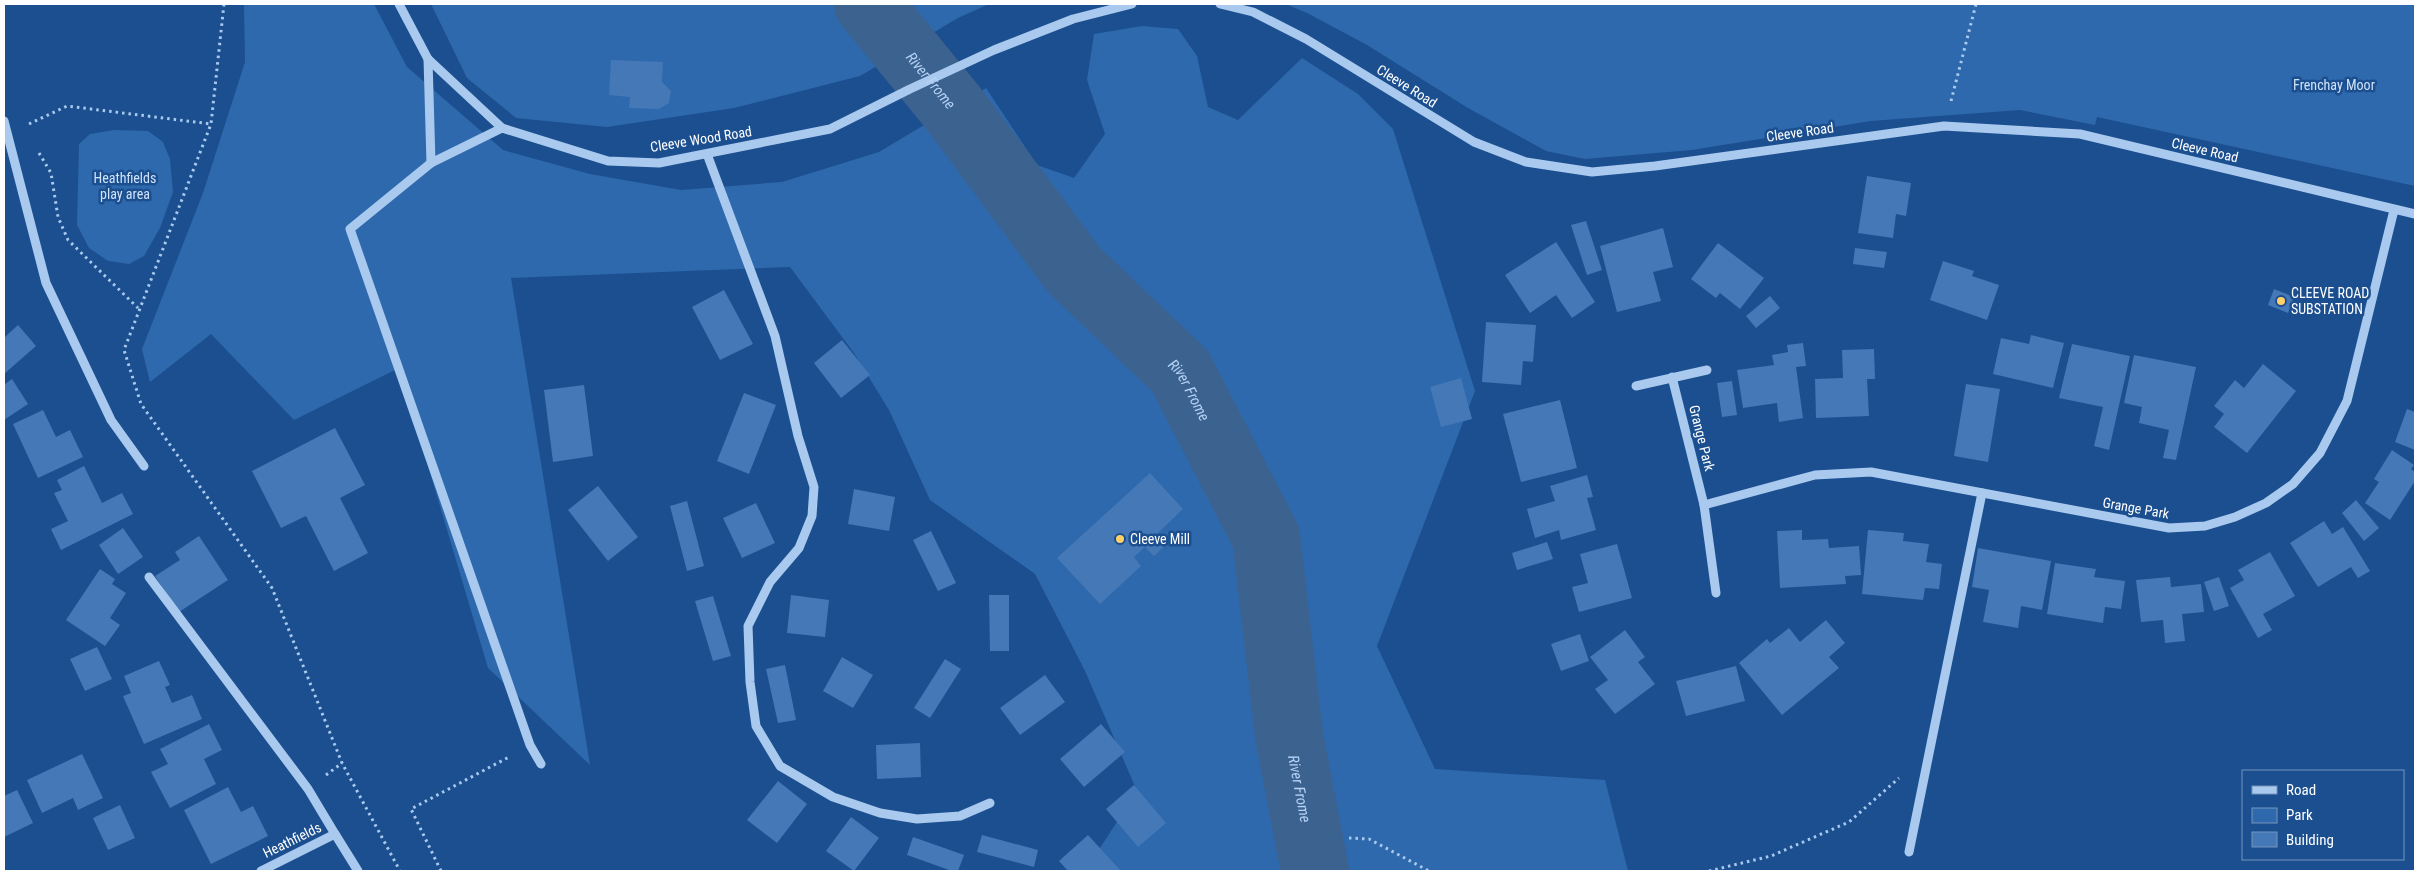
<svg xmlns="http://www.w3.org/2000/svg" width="2419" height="875" font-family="'Roboto Condensed',sans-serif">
  <rect width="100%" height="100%" fill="#1b4f8f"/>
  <g fill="#2e69ad">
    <polygon points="244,4 374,4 407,67 503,150 590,174 681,190 782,182 879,152 986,88 1037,165 1074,178 1105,134 1087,80 1094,34 1142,26 1178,29 1197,56 1208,107 1238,120 1302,58 1358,94 1393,129 1475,391 1377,646 1435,769 1605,780 1628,871 1085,871 1137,791 1085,671 1035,574 930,500 889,410 854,353 790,267 511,278 590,765 488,668 399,368 294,420 211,334 150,382 142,349 203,193 245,62"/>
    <polygon points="431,4 989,4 958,18 860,76 734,108 607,127 516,118 467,78"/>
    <polygon points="1286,4 2415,4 2415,186 2097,117 2095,125 2020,110 1871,121 1692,150 1585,159 1546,151 1468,108 1367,45 1309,14"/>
    <polygon points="114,130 148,131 163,142 170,159 173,192 160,228 144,256 129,264 108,261 89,248 77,225 79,144 90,134"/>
  </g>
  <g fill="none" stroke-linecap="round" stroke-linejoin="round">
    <path stroke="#3c6290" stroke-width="68" id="s1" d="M868,4L953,108L1074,270L1180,371L1266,537L1289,735L1315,871"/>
  </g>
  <g fill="#4478b7">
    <polygon points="611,60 663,62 662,82 671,91 669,103 659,109 629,108 630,97 609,95"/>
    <polygon points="1867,176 1911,183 1906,216 1896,214 1893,238 1858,233"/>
    <polygon points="1586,221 1602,270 1587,275 1571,225"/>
    <polygon points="1663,228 1673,267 1653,272 1661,301 1617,312 1600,246"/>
    <polygon points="1556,242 1595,302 1572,318 1556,295 1530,313 1505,275"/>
    <polygon points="1718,243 1764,278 1740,309 1720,293 1716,298 1691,279"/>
    <polygon points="1855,248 1887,252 1884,268 1853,264"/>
    <polygon points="1943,261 1974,271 1972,276 1999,285 1987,320 1930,300"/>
    <polygon points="2274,289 2294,297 2288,313 2268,305"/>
    <polygon points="724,290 753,344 720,360 692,307"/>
    <polygon points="1770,296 1780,308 1756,328 1746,316"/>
    <polygon points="1486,322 1536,325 1533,362 1523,361 1521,385 1482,382"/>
    <polygon points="18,325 36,346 4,374 4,338"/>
    <polygon points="2031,335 2064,343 2053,388 1993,374 2001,338 2029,344"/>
    <polygon points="842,340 870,375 841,398 814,363"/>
    <polygon points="1803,343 1806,366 1796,367 1803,418 1779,422 1777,403 1743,408 1737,370 1774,365 1772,355 1788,352 1787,345"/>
    <polygon points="2072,344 2130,356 2109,450 2094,446 2103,407 2059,398"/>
    <polygon points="1874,349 1875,379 1867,379 1869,416 1816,418 1815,379 1843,378 1842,350"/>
    <polygon points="2134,355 2196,367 2176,460 2163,458 2169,430 2139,423 2142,407 2124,403"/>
    <polygon points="2263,364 2296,391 2247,453 2214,427 2224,414 2214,406 2235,380 2244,388"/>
    <polygon points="1461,378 1472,419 1441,427 1430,387"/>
    <polygon points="12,379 28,404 4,420 4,385"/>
    <polygon points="1732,381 1737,415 1722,417 1717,383"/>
    <polygon points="1966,384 2000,389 1988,462 1954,456"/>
    <polygon points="584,385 593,456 553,462 544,390"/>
    <polygon points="744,393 776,405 749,474 717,461"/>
    <polygon points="1560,400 1577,468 1521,482 1503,414"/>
    <polygon points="2407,409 2415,412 2415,450 2395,442"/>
    <polygon points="43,410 56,437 70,430 83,457 38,478 13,424"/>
    <polygon points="335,428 365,485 340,498 368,553 334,571 306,516 281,528 252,471"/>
    <polygon points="2392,450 2414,465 2411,469 2415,472 2415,481 2390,520 2365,503 2379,482 2374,479"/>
    <polygon points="84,466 102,503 122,493 133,514 61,550 51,529 68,521 54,493 62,490 57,480"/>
    <polygon points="1150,473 1183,509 1157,534 1167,544 1154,556 1145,547 1134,557 1141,566 1100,604 1057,558"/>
    <polygon points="1587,475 1593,497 1587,498 1596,530 1561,540 1559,530 1535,538 1527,509 1555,501 1550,486"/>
    <polygon points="598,486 638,537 608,561 568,510"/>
    <polygon points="854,489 895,497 889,531 848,524"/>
    <polygon points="2356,500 2379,528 2364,541 2342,513"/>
    <polygon points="687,501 704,566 687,571 670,506"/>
    <polygon points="756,503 775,543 742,558 723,518"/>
    <polygon points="2324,521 2332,534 2343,527 2370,571 2358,578 2351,567 2318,587 2290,543"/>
    <polygon points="123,528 143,557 118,574 99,545"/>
    <polygon points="1802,530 1802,540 1828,539 1829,548 1859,546 1861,575 1845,576 1846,584 1780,588 1777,531"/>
    <polygon points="1868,530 1904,533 1903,541 1929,544 1926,562 1942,564 1939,589 1925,588 1923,600 1862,594"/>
    <polygon points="931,531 956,583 938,591 913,540"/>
    <polygon points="199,536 228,580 179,612 155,576 180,560 175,552"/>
    <polygon points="1547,542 1553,559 1517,570 1512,553"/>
    <polygon points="1617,544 1632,598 1579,612 1572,587 1588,583 1580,554"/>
    <polygon points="1978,548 2051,561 2042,610 2021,606 2018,628 1983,622 1989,590 1972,587"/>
    <polygon points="2270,552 2295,596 2263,614 2272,630 2258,638 2230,588 2244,580 2238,570"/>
    <polygon points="2055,563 2096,569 2094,577 2125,581 2121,609 2105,607 2103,623 2047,614"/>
    <polygon points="100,569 115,579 112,584 126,593 110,618 120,625 105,646 66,620"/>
    <polygon points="2170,577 2171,587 2201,584 2204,612 2182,614 2185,641 2165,643 2163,620 2141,622 2136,580"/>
    <polygon points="2219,577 2229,606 2214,611 2204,582"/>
    <polygon points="791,595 829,600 825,637 787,633"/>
    <polygon points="989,595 1009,595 1009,651 990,651"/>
    <polygon points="713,596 731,656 713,661 695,601"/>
    <polygon points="1826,620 1845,643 1829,657 1839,668 1782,715 1739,663 1767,639 1770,643 1789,628 1800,642"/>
    <polygon points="1625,630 1645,657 1638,662 1655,684 1615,714 1595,689 1608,680 1590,657"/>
    <polygon points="1580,634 1589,661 1561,671 1551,644"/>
    <polygon points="97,647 112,679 85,691 70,659"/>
    <polygon points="842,657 873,675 853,708 823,691"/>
    <polygon points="945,659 961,669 930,718 914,708"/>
    <polygon points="159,661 170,685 165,687 172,703 192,695 202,719 144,744 123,696 131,693 124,676"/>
    <polygon points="785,665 796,720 778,723 766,669"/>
    <polygon points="1736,666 1745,701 1686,716 1676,681"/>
    <polygon points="1045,675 1065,702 1020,735 1000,708"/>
    <polygon points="209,724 222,750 204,759 216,784 170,808 151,772 168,764 160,749"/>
    <polygon points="1101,724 1125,752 1084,787 1060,759"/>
    <polygon points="920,743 921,777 877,779 876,745"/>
    <polygon points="82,754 103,798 78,810 73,798 42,813 27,780"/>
    <polygon points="778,781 807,804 777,843 747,820"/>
    <polygon points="1134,785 1166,823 1138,847 1106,809"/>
    <polygon points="228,787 241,812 253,806 268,836 211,864 184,810"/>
    <polygon points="17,790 33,823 4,837 4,796"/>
    <polygon points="120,805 135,838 108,850 93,818"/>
    <polygon points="851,817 879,838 854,871 826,851"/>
    <polygon points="982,835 1038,850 1034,867 977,852"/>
    <polygon points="1088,835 1121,871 1068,871 1059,861"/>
    <polygon points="913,837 964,855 958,871 952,871 907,855"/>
  </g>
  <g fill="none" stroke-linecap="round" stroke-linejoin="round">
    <g stroke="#a9c9ee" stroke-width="3" stroke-dasharray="2.5 4" stroke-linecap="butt">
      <polyline points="224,4 211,124 124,350 141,404 272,588 342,763 400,871"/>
      <polyline points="1951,101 1976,4"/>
      <polyline points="29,124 67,106 211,124"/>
      <polyline points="39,153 51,173 58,217 68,240 138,308"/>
      <polyline points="326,775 342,763"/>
      <polyline points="1349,838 1369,839 1429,871"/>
      <polyline points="441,871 411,809 509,757"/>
      <polyline points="1709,871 1771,856 1849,822 1899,778"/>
    </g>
    <g stroke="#a9c9ee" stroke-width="9">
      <polyline points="399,4 428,59 502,128 608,161 659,163 830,129 910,89 994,50 1073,19 1132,4"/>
      <polyline points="1220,4 1253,12 1306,39 1474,142 1526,162 1592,172 1655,166 1944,126 2080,134 2415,214"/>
      <polyline points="428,59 431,163 502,128"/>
      <polyline points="4,121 46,283 111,420 144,466"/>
      <polyline points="707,154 775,336 798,436 814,487 812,516 799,548 770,582 748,626 750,682 756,726 780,766 833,797 880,813 917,819 960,816 990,803"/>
      <polyline points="431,163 350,229 530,745 541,764"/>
      <polyline points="1672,377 1704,505 1716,593"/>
      <polyline points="1636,386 1707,370"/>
      <polyline points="1704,505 1815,475 1871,472 2169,528 2205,526 2235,517 2266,503 2293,484 2320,453 2347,401 2394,210"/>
      <polyline points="149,577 308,789 335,834 261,871"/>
      <polyline points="335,834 358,871"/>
      <polyline points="1909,852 1982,493"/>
    </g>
  </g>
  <g fill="#ffd166" stroke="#1b4f8f" stroke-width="2">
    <circle cx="2281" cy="301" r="5"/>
    <circle cx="1120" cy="539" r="5"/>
  </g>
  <g text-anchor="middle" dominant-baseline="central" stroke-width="5" stroke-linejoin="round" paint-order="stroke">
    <g font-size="14" fill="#cfe3fa" stroke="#1b4f8f">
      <text x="2334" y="85">Frenchay Moor</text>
      <text x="125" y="178">Heathfields<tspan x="125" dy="16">play area</tspan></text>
    </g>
    <g font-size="14" fill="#fff" stroke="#1b4f8f">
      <text transform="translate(1407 86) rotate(32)">Cleeve Road</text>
      <text transform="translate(1800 132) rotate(-8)">Cleeve Road</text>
      <text transform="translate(701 139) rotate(-9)">Cleeve Wood Road</text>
      <text transform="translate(2205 150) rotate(13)">Cleeve Road</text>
      <text transform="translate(1702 438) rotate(76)">Grange Park</text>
      <text transform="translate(2136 508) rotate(10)">Grange Park</text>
      <text transform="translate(292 840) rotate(-26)">Heathfields</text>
    </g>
    <g font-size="14" fill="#fff" stroke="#1b4f8f" text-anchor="start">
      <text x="2291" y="293">CLEEVE ROAD<tspan x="2291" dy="16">SUBSTATION</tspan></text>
      <text x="1130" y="539">Cleeve Mill</text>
    </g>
    <g font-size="15" font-style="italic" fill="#b5d3f5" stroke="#1b4f8f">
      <text stroke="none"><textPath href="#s1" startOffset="99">River Frome</textPath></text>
      <text stroke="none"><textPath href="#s1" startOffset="504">River Frome</textPath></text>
      <text stroke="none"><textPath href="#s1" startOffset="924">River Frome</textPath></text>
    </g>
  </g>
  <rect width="2419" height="875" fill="none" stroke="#ffffff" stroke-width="10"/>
  <rect x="2242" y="770" width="162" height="90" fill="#1b4f8f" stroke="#7695bc"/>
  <rect x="2252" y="786" width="25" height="8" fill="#a9c9ee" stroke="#7695bc"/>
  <text x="2286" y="795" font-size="15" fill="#ffffff">Road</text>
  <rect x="2252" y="808" width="25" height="15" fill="#2e69ad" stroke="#7695bc"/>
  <text x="2286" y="820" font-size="15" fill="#ffffff">Park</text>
  <rect x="2252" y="832" width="25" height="15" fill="#4478b7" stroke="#7695bc"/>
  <text x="2286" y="845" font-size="15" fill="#ffffff">Building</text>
</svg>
